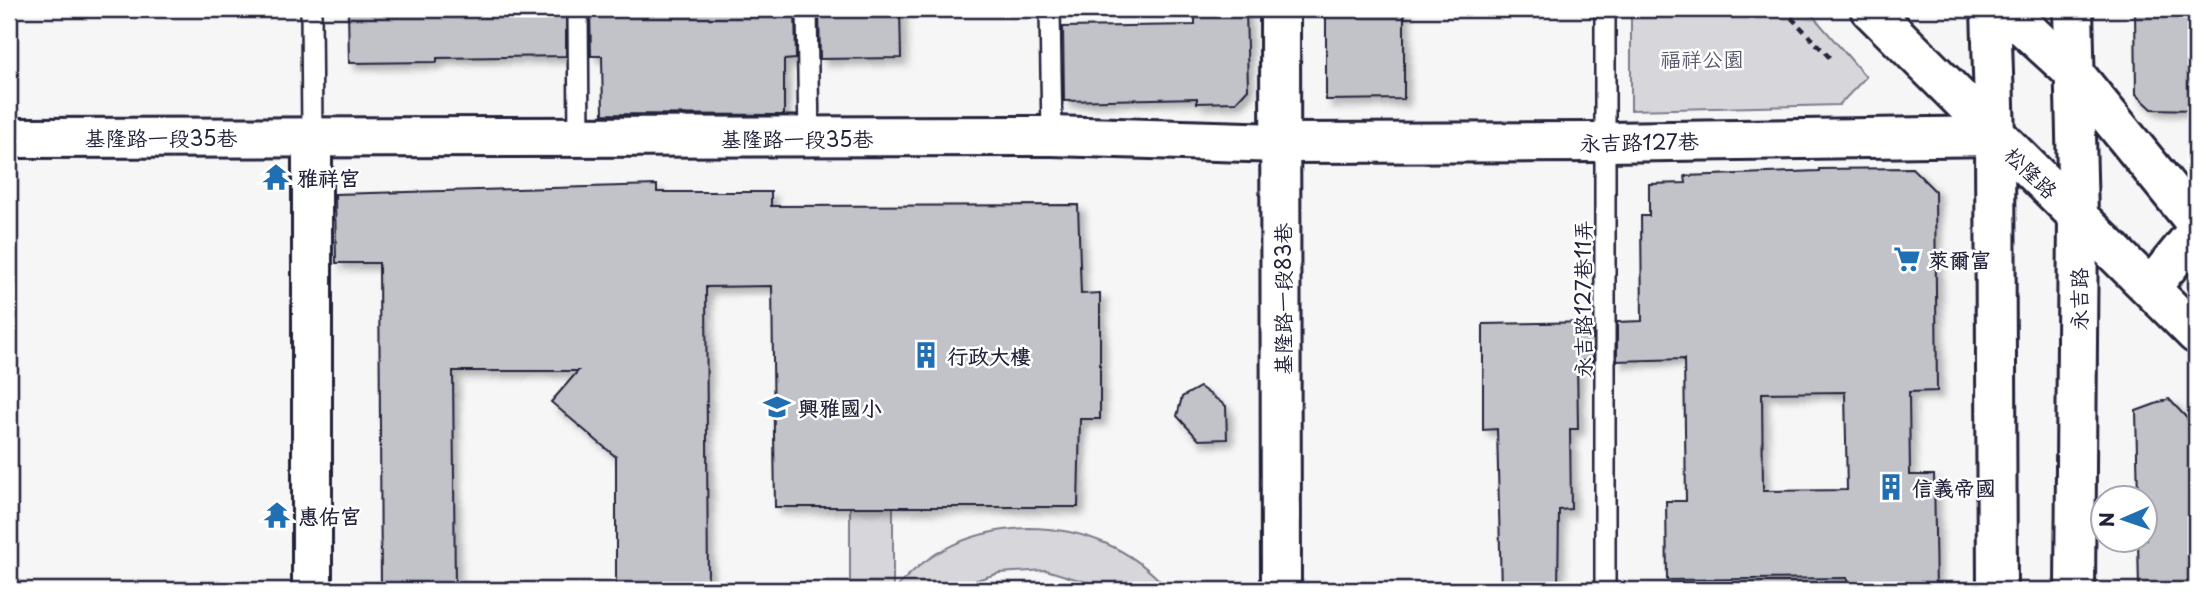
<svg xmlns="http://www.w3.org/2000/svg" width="2205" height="599" font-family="'Playpen Sans','LXGW WenKai TC',sans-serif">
  <defs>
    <filter id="shadow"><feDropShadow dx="6" dy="6" stdDeviation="3.5" flood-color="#0004"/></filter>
  </defs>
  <rect width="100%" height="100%" fill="#f6f6f7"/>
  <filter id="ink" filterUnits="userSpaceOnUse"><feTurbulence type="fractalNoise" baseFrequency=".0143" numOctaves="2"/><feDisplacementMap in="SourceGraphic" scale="14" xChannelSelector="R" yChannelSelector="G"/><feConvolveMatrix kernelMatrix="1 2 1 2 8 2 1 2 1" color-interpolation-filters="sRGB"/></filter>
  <g filter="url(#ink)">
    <g fill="#d7d7db" stroke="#7c7c8b" stroke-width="2">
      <polygon points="1631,9 1807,9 1866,77 1839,105 1631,110"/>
      <rect x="850" y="506" width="43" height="84"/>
      <path d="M1028,528C1082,528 1133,548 1168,590H1102L1092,584L1046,570L999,573L974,581L958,590H895C929,549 975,530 1028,528Z"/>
    </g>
    <g fill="#c2c2c9" stroke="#22223b" stroke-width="2" fill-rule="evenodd" filter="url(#shadow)">
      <polygon points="348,9 566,9 566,56 437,58 437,62 349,63"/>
      <polygon points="590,9 795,9 796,59 784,60 784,115 603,114 602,56 591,56"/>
      <polygon points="819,9 900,9 901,58 820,59"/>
      <polygon points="1195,9 1246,9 1248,89 1236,102 1197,103 1197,98 1064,101 1063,27 1195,25"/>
      <polygon points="1326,9 1404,9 1404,99 1326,100"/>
      <polygon points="2135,9 2196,9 2196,110 2152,109 2136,94"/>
      <path d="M1912,168L1935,191L1937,391L1909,392L1910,475H1934L1936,590H1847V578L1667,580L1666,501H1686L1684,359L1617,361V322L1642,321L1641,216H1649V184L1686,183L1685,176L1819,171V169ZM1845,392L1847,490L1763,491L1762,393Z"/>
      <polygon points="657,185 657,192 771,192 771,206 1078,205 1081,294 1100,293 1100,419 1080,419 1078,507 775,507 772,286 706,287 708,590 616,590 616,457 551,402 578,371 453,371 455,590 381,590 379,263 336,263 335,194"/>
      <polygon points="1593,322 1593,361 1577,361 1578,429 1570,429 1571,509 1559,510 1558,590 1501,590 1497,429 1483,430 1483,324"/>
      <polygon points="1200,387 1226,406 1227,439 1199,440 1177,416 1182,397"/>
      <polygon points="2169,399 2196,428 2196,590 2139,590 2138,540 2146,540 2146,498 2138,498 2136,411"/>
    </g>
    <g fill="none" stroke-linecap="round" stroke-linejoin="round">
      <defs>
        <g id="service">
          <polyline points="311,9 312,136"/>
          <polyline points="578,9 579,139"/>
          <polyline points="807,9 809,139"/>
          <polyline points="1050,9 1052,136"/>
          <polyline points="1605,590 1605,9"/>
        </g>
        <g id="minor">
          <polyline points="1280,9 1281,590"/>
          <polyline points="9,138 1052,136 1282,143 1605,142 1995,136"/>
          <polyline points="2151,287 2196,232"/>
          <polyline points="312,590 312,136"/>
        </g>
        <g id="tertiary">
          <polyline points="1870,9 2196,334"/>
          <polyline points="1991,9 1995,136 1997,590"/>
          <polyline points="2004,9 2074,73 2196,223"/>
          <polyline points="2073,9 2078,217 2075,590"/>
        </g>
      </defs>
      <use href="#service" stroke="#22223b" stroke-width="24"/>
      <use href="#minor" stroke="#22223b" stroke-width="44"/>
      <use href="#tertiary" stroke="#22223b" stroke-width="44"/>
      <polyline stroke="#22223b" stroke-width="4.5" stroke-dasharray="7 5" stroke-linecap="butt" points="1783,9 1832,60"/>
      <use href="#service" stroke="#fff" stroke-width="19"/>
      <use href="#minor" stroke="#fff" stroke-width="38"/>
      <use href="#tertiary" stroke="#fff" stroke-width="38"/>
    </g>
  </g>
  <defs>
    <symbol id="temple-bare" viewBox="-9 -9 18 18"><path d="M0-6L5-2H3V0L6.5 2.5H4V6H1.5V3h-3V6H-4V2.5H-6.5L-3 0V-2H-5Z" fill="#1f6fb2" stroke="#fff" stroke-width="2.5" paint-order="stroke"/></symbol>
    <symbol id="supermarket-bare" viewBox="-9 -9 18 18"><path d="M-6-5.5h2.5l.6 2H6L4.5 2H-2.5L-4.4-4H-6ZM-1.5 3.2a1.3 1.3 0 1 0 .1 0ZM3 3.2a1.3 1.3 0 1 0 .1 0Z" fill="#1f6fb2" stroke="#fff" stroke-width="2.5" paint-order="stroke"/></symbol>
    <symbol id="building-bare" viewBox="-9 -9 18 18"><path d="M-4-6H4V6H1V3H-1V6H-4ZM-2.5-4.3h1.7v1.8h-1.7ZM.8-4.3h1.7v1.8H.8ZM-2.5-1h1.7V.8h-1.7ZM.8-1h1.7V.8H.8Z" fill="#1f6fb2" stroke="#fff" stroke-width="2.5" paint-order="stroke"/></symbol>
    <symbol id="school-bare" viewBox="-9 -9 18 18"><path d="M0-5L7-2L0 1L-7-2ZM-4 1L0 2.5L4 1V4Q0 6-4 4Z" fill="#1f6fb2" stroke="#fff" stroke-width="2.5" paint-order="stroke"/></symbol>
  </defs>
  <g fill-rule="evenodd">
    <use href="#temple-bare" x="257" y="158" width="38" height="38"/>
    <use href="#supermarket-bare" x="1888" y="240" width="38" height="38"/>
    <use href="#building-bare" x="907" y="336" width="38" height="38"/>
    <use href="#school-bare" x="758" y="388" width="38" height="38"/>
    <use href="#building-bare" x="1872" y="468" width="38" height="38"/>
    <use href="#temple-bare" x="258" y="496" width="38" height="38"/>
  </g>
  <g text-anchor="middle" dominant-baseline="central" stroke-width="5" stroke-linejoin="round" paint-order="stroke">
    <g font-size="21" fill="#58586b" stroke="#fff">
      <text x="1702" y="58">福祥公園</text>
    </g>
    <g font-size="21" fill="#22223b" stroke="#fff">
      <text x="161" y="137">基隆路一段35巷</text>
      <text x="797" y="138">基隆路一段35巷</text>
      <text transform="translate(1639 141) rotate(-1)">永吉路127巷</text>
      <text transform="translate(2032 172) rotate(44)">松隆路</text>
      <text transform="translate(1282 299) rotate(-90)">基隆路一段83巷</text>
      <text transform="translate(1582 299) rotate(-90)">永吉路127巷11弄</text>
      <text transform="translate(2078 299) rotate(-90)">永吉路</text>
    </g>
    <g font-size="21" font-weight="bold" fill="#22223b" stroke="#fff" text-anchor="start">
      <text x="297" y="177">雅祥宮</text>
      <text x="1928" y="259">萊爾富</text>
      <text x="947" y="355">行政大樓</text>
      <text x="798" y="407">興雅國小</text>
      <text x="1912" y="487">信義帝國</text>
      <text x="298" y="515">惠佑宮</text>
    </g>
  </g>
  <rect width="2205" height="599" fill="none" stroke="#fff" stroke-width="35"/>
  <rect x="18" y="18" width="2170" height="564" fill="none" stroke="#22223b" stroke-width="2.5" filter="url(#ink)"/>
  <g transform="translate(2124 519) rotate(268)"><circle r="33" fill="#ffffff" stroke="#a7a7b1" stroke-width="2"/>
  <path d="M0-5L12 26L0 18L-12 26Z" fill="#1f6fb2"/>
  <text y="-10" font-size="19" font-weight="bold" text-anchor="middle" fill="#22223b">N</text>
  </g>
</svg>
